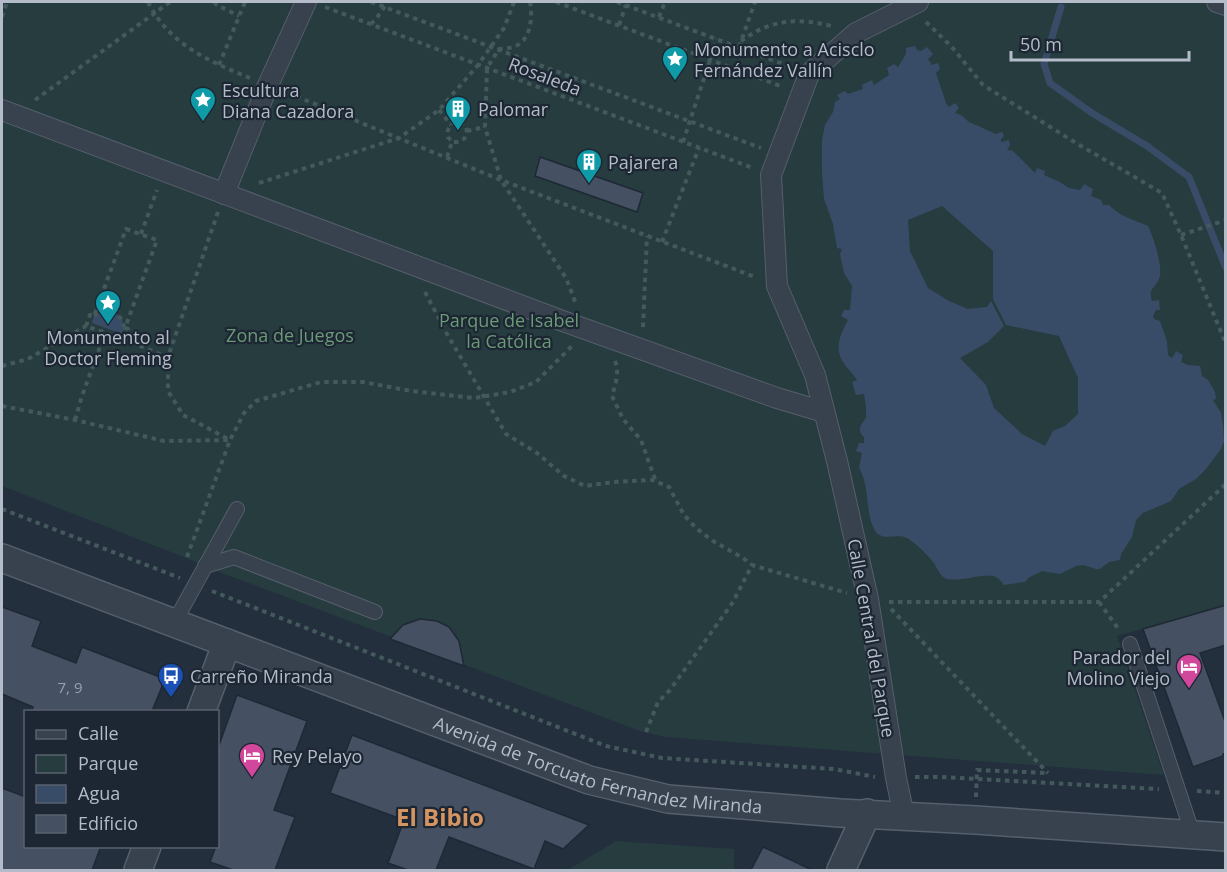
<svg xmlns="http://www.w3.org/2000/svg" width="1227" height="872" font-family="'Open Sans',sans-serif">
  <rect width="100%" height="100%" fill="#242f3e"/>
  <g fill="#263c3f">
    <polygon points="2,2 1225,2 1225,605 1117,636 1164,775 665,737 640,731 214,570 194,561 2,486"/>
    <polygon points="616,841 734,849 734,870 568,870"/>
  </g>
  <g fill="#394c67" fill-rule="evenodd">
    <path d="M915,46L917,50L921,51L927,47L933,54L928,59L932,65L938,63L940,69L936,73L946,103L949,107L955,103L959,108L955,113L961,115L969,122L996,134L1002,132L1004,136L1001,139V142L1009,140L1010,145L1007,150L1013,151L1035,173L1037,168L1045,171L1044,175L1060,182L1069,188L1080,190L1084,184L1093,189L1091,196L1101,200L1103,205H1109C1119,216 1134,220 1148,226C1153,236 1164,268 1159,279C1155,289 1148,287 1152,301L1159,300L1160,310H1156L1153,316L1154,319L1160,321L1167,341L1168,355L1172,358L1176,351L1183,355L1181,362L1188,365L1200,366L1202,376L1208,380L1215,392L1216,399L1213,400L1221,413L1223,425L1224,441L1221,449L1206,469L1196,479L1179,489L1171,501L1143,513L1136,520L1132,537L1121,554L1120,560L1109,562L1100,569H1096L1083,565L1076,566L1060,574L1042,571L1028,578L1025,582L1004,585C1001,581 998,577 993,576C985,573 959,582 947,579C940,577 937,567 933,562C927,554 917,545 909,539C896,531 881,545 873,527C865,508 870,487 859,468L862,453L856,451L859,443H864V437C856,430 861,425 866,418V406L864,394L856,395L852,382L857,380C853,374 849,370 845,365C833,350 840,335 848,320L841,316L844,310H850L852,286L844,273L840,254L842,249L837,248L833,224L824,199L822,172V140L825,125L833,112L835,102L840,99L837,95L845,91L848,94L863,89L862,85L872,80L874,85L889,75L887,68L894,64L898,67L906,54V48ZM942,206L993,251V299L1006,325L1059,336L1078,378V414L1065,426L1053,431L1045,446L1022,434L994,408L986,385L960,358L988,342L1004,326L991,301L987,307L968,309L949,301L928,288L910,251L908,220Z"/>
    <path d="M104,311C116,311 122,316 124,327L122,334L92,323L94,316Z"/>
  </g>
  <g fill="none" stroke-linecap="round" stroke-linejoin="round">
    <polyline stroke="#394c67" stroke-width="7" points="1061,7 1044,64 1050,83 1092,113 1147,146 1189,177 1226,268"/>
  </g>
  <g fill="#455162" stroke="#1f2835" stroke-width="1.5">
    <polygon points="540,157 643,193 637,212 535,176"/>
    <polygon points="1226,605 1226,645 1200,653 1226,724 1226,753 1223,754 1223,756 1193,767 1143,629"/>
    <polygon points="2,607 41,621 32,646 76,663 82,647 165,679 152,711 32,711 33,707 2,694"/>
    <polygon points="420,619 437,621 449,627 459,641 464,666 390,639 403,625"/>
    <polygon points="237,695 307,721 274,810 295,817 275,870 233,870 210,862 216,846 218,846 218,748"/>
    <polygon points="352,735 589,825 563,849 545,841 534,869 449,837 436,870 408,870 388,863 404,820 330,793"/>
    <polygon points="2,788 26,797 26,846 101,846 92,870 2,870"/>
    <polygon points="763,847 774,852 812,870 751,870"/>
  </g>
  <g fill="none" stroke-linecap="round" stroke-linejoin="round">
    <defs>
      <g id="service">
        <polyline points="205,566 234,557 375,612"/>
        <polyline points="174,623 237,509"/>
        <polyline points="1130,644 1193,835"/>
      </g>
      <g id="pedestrian">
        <polyline points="1217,2 1226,5"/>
        <polyline points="2,110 560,320 777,398 824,412"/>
        <polyline points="224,194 268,85 306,2"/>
        <polyline points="904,816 896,778 868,599 837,461 815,375 777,286 771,175 809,74 856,33 918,2"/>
      </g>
      <g id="minor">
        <path id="s1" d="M2,558L589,780L668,799L840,813L976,820L1226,837"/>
        <polyline points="201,712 227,643"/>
        <polyline points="138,870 147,846"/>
        <polyline points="841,870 867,813"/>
      </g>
    </defs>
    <use href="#service" stroke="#565f6c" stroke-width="16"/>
    <use href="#pedestrian" stroke="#565f6c" stroke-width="22"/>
    <use href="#minor" stroke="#565f6c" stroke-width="30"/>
    <g stroke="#44595c" stroke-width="4" stroke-dasharray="4.5 4.5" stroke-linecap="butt">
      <path d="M148,2C169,44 208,61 250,78"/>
      <polyline points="214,2 217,5 239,16"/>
      <polyline points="371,2 761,148"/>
      <path d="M530,2C533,17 531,42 513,47C509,48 504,49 499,49L487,68L485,127L501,180L566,278L576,304"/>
      <polyline points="556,2 783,87"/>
      <polyline points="617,2 791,67"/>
      <polyline points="325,7 753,168"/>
      <polyline points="2,17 7,2"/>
      <polyline points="659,17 665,2"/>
      <polyline points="926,22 951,46 983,85 1076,143 1162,193 1181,235 1226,344"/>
      <polyline points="371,24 376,19 388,2"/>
      <polyline points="619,25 626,5"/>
      <path d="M741,41C749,36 757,30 766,27C787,19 810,20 831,26"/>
      <polyline points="739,47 755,2"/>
      <polyline points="219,65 245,2"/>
      <polyline points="288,93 501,180 755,277"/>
      <polyline points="35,100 170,2"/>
      <polyline points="439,110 451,125"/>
      <polyline points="467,131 485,127"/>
      <polyline points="683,142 717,39"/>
      <path d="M447,157L452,142L448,137C446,123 456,118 466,126C469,137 463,143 452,142"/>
      <polyline points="259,183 399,138 439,110 478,65 504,28 514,2"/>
      <polyline points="218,212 168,357 168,391 183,415 230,440"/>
      <polygon points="126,229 157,240 125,328 128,329 123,339 86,326 90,315 94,316"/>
      <polyline points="141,234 157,190"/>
      <polyline points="1181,235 1226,220"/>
      <polyline points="662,242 699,148"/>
      <polyline points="425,292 447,334 506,434 537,453 564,476 585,486 614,482 652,480 669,487 684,515 696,528 713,541 743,558 752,565"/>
      <path d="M94,316C107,306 121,312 124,327"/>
      <polyline points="643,327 647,236"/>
      <polyline points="123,339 167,357"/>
      <path d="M615,361C620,373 615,385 612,396L623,419L641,440L656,482"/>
      <polyline points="2,366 28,359 86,326"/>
      <polyline points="2,406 75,420 164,441 228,440"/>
      <polyline points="75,420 82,396 105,333"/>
      <polyline points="2,509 180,578"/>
      <polyline points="187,557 230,440 244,413 256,401 321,382 363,382 411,391 474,398 493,395 510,392 536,382 572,346"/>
      <polyline points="212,591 606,746 662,758 834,769 875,777"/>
      <polyline points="889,602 1099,602 1226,484"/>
      <polyline points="1099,602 1120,631"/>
      <polyline points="891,609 1048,773"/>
      <polyline points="646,732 658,702 670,690 733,602 752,565 847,593"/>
      <polyline points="915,777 941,777 1159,789"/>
      <polyline points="1197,791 1226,793"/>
      <polyline points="976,797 977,770 1047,773"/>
    </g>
    <use href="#service" stroke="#38414e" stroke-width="14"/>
    <use href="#pedestrian" stroke="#38414e" stroke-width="20"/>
    <use href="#minor" stroke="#38414e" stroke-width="27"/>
  </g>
  <defs>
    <symbol id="sight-pin" viewBox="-11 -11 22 30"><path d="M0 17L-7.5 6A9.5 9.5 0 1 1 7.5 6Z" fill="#0f9aa8" stroke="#1d2633"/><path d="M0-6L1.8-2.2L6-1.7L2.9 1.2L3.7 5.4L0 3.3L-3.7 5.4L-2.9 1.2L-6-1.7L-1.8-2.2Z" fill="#fff"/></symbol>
    <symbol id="building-pin" viewBox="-11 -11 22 30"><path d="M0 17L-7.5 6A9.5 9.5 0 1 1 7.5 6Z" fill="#0f9aa8" stroke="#1d2633"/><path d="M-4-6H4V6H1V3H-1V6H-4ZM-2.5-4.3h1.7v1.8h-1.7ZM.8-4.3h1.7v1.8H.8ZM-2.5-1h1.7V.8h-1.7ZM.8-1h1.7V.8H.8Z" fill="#fff"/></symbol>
    <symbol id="hotel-pin" viewBox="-11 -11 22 30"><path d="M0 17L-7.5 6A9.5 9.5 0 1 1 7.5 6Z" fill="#d1479c" stroke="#1d2633"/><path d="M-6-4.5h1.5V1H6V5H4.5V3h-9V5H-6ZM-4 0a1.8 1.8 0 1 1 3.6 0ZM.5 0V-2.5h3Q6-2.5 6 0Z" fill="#fff"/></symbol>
    <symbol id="bus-pin" viewBox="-11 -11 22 30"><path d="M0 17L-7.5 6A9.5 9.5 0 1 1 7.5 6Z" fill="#1a4fb4" stroke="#1d2633"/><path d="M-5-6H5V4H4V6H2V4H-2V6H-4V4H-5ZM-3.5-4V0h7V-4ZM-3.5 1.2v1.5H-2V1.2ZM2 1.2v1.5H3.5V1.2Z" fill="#fff"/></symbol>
  </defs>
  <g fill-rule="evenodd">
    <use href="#sight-pin" x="660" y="44" width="30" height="40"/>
    <use href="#sight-pin" x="188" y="85" width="30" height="40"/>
    <use href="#building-pin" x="443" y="94" width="30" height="40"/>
    <use href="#building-pin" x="574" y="147" width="30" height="40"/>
    <use href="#sight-pin" x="93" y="288" width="30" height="40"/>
    <use href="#hotel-pin" x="1174" y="652" width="30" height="40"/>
    <use href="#bus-pin" x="156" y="661" width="30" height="40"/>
    <use href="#hotel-pin" x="237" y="741" width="30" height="40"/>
  </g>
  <g text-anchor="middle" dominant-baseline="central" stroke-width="4.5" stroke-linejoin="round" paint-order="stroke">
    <g font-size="15" fill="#98a1af">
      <text x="70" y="687">7, 9</text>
    </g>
    <g font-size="18" fill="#b4bcc9" stroke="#1d2633" text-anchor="start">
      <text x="694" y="49">Monumento a Acisclo<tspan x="694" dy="21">Fernández Vallín</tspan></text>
      <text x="222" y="90">Escultura<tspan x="222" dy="21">Diana Cazadora</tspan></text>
      <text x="478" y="109">Palomar</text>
      <text x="608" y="162">Pajarera</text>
      <text x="108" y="337" text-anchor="middle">Monumento al<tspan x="108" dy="21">Doctor Fleming</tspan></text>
      <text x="1170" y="657" text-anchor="end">Parador del<tspan x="1170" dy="21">Molino Viejo</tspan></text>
      <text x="190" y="676">Carreño Miranda</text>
      <text x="272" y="756">Rey Pelayo</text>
    </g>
    <g font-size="18" fill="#b4bcc9" stroke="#1d2633">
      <text transform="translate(545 76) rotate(21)">Rosaleda</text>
      <text transform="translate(872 638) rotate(80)">Calle Central del Parque</text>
      <text stroke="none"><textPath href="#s1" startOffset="633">Avenida de Torcuato Fernandez Miranda</textPath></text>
    </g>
    <g font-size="18" fill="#6b9a76" stroke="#1d2633">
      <text x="509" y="320">Parque de Isabel<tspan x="509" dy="21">la Católica</tspan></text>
      <text x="290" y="335">Zona de Juegos</text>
    </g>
    <g font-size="24" font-weight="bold" fill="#d59563" stroke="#1d2633">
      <text x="440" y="816">El Bibio</text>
    </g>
  </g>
  <rect width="1227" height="872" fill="none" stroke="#b4bcc9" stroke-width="6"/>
  <rect x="24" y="710" width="195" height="138" fill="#1d2633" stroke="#59626f" stroke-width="1.5"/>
  <rect x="36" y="730" width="30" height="9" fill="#38414e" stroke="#59626f" stroke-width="1.5"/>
  <text x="78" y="740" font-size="18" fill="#b4bcc9">Calle</text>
  <rect x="36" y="755" width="30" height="18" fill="#263c3f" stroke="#59626f" stroke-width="1.5"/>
  <text x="78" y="770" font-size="18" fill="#b4bcc9">Parque</text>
  <rect x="36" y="785" width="30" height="18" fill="#394c67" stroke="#59626f" stroke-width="1.5"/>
  <text x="78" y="800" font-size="18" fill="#b4bcc9">Agua</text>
  <rect x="36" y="815" width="30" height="18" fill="#455162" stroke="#59626f" stroke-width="1.5"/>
  <text x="78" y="830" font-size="18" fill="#b4bcc9">Edificio</text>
  <path d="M1011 51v9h178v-9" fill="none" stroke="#b4bcc9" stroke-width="3"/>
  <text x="1020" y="51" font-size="18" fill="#b4bcc9" stroke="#1d2633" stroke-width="4.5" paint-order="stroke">50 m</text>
</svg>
